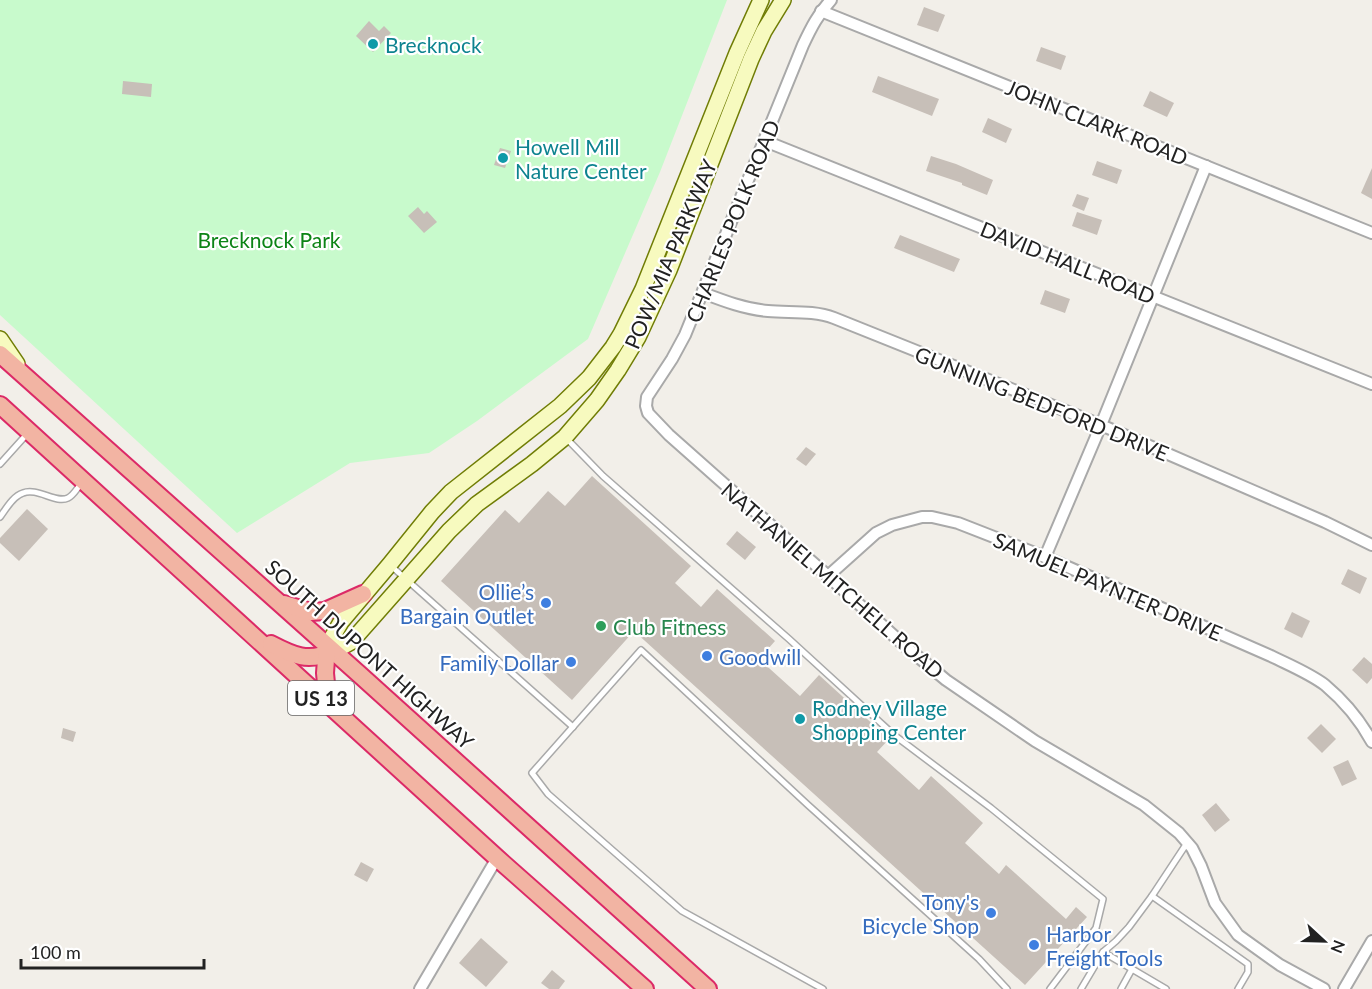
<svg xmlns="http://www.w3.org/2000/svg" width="1372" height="989" font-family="Lato,sans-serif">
  <rect width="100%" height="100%" fill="#f2efe9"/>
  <polygon fill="#c8facc" points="0,0 727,0 660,172 588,339 477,421 429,453 350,463 237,533 0,315"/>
  <g fill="#c7bfb8">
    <polygon points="924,7 945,15 938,32 917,25"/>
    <polygon points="369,21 379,31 384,26 391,33 373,52 356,36"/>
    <polygon points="1041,47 1066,56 1061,70 1036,61"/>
    <polygon points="878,76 939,99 932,116 872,92"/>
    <polygon points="123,81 152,84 151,97 122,94"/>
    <polygon points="1150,91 1174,103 1167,117 1143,106"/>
    <polygon points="988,118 1012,129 1006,143 982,132"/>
    <polygon points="500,148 511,151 505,168 494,165"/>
    <polygon points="931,156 956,164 993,180 987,195 962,185 962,183 926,171"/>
    <polygon points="1097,161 1122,170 1117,184 1092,175"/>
    <polygon points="1372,168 1372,199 1361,193"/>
    <polygon points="1077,194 1089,198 1084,211 1072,206"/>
    <polygon points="418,207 424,214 427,211 437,222 424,233 408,216"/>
    <polygon points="1077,212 1102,220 1097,235 1072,226"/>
    <polygon points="900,235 960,259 954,272 894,248"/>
    <polygon points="1045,290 1070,299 1065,313 1040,304"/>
    <polygon points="806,447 816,454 806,466 796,459"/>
    <polygon points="592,476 691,566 675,583 701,607 717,589 775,641 759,659 800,696 819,675 889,739 877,752 919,790 931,776 983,823 965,843 999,874 1006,865 1066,919 1076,907 1087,917 1025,985 634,631 572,700 441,581 505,510 519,523 548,491 565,506"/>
    <polygon points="27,509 48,529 19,561 0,543 0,538"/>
    <polygon points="737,531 756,547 745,560 726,544"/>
    <polygon points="1348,569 1367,578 1360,594 1341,584"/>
    <polygon points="1292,612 1310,621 1302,638 1284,629"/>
    <polygon points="1364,657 1372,664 1372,678 1367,684 1352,670"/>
    <polygon points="1321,724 1336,739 1322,753 1307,738"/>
    <polygon points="63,728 76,732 73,742 61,738"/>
    <polygon points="1348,760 1357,779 1342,786 1333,767"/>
    <polygon points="1216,803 1230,820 1215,832 1202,815"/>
    <polygon points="361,862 374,869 367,882 354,875"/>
    <polygon points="481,938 508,962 486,987 459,963"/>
    <polygon points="552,970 565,981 559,989 549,989 541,983"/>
  </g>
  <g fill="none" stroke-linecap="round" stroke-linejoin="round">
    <defs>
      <g id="service">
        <polyline points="566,438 603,476 789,639 894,735 991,808 1103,899 1096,928 1050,989"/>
        <polyline points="0,464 27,434"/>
        <path d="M0,517C6,509 13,496 23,493C37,487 56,504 68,498C74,495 77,488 81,484"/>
        <polyline points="390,565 573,727"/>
        <polyline points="1152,896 1248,964 1248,972 1238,989"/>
        <polyline points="1103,952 1166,989"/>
        <polyline points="823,989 682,911 548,794 532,773 641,650 808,805 979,959 1007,989"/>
        <polyline points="1081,989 1103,952 1116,941 1129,927 1152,896 1187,843"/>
        <polyline points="1121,989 1132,969"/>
      </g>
      <g id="minor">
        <path d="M831,0C818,14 811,28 803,45L685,335L672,359L647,397L646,406L648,413L669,435L828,576L905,646L946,680L1035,741L1144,805L1179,833L1192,848L1201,866L1215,903L1238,935L1280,965L1324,989"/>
        <polyline points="821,11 1372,233"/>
        <polyline points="765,141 1372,384"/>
        <path d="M703,293C724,301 745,309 768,311C790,313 813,310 834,318L1101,425L1325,522L1372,545"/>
        <polyline points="1045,557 1101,425 1206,166"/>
        <path d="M828,576L876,533L892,525L922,517H932L958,523L1045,557L1271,656C1289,665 1309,673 1325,685C1344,701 1360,720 1372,742"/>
        <polyline points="420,989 497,858"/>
        <polyline points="1344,989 1372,941"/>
      </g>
      <g id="secondary">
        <polyline points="0,339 17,364"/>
        <polyline points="327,646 341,622 390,564 432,512 451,492 560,406 589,378 613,347 621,334 643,289 737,53 761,0"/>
        <polyline points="333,652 351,642 449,531 477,504 532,464 565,437 597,400 618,370 638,337 669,270 751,59 764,31 783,0"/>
      </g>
      <g id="trunk">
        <polyline points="0,354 359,674 708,989"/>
        <polyline points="0,405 497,858 645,989"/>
        <polyline points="284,604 311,612 325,611 363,594"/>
        <path d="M271,644C294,656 307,662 333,652"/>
        <polyline points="327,646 325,673 327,694 336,705"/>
      </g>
    </defs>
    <use href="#service" stroke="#a9a9a9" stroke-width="8"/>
    <use href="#minor" stroke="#a9a9a9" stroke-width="14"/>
    <use href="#secondary" stroke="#707d05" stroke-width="18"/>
    <use href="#trunk" stroke="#dc2a67" stroke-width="20"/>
    <use href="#service" stroke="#fff" stroke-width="5"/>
    <use href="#minor" stroke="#fff" stroke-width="10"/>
    <use href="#secondary" stroke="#f7fabf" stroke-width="15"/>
    <use href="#trunk" stroke="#f2b4a3" stroke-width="16"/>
  </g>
  <g fill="#0f9aa8" stroke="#fff" stroke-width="2">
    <circle cx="373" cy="44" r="6"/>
    <circle cx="503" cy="158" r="6"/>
    <circle cx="800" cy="719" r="6"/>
  </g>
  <g fill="#3f7fe0" stroke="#fff" stroke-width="2">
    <circle cx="546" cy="603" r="6"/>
    <circle cx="707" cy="656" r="6"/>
    <circle cx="571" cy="662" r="6"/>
    <circle cx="991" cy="913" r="6"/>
    <circle cx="1034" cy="945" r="6"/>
  </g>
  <circle fill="#2e9e5b" stroke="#fff" stroke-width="2" cx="601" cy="626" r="6"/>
  <g text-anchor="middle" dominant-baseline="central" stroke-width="4.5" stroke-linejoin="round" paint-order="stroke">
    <rect fill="#fff" stroke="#646464" stroke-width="1.5" x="288" y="681" width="66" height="34" rx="4.5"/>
    <g font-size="20" font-weight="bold" fill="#222">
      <text x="321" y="698">US 13</text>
    </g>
    <g font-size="21" fill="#0d838f" stroke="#fff" text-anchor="start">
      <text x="385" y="44">Brecknock</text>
      <text x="515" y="146">Howell Mill<tspan x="515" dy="24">Nature Center</tspan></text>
      <text x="812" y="707">Rodney Village<tspan x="812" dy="24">Shopping Center</tspan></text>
    </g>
    <g font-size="21" fill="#222" stroke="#fff">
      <text transform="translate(1097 122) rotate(22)">JOHN CLARK ROAD</text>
      <text transform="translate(732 221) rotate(-68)">CHARLES POLK ROAD</text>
      <text transform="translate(670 254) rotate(-67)">POW/MIA PARKWAY</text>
      <text transform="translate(1068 262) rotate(22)">DAVID HALL ROAD</text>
      <text transform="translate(1042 403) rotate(22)">GUNNING BEDFORD DRIVE</text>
      <text transform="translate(833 580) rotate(41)">NATHANIEL MITCHELL ROAD</text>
      <text transform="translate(1108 586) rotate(23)">SAMUEL PAYNTER DRIVE</text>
      <text transform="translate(370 654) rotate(42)">SOUTH DUPONT HIGHWAY</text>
    </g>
    <g font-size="21" fill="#0c8416" stroke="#fff">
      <text x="269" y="239">Brecknock Park</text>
    </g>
    <g font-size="21" fill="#366cbe" stroke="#fff" text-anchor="end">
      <text x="534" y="591">Ollie’s<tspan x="534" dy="24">Bargain Outlet</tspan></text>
      <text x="719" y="656" text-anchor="start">Goodwill</text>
      <text x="559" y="662">Family Dollar</text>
      <text x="979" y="901">Tony's<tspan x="979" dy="24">Bicycle Shop</tspan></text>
      <text x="1046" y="933" text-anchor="start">Harbor<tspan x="1046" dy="24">Freight Tools</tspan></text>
    </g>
    <g font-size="21" fill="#27864d" stroke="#fff" text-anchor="start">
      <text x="613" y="626">Club Fitness</text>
    </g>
  </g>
  <g transform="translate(1324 941) rotate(112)" stroke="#ffffff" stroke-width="4.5" paint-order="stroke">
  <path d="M0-4.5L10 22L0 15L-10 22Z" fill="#222222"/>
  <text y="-9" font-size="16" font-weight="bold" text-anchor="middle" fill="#222222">N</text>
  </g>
  <path d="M21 959v9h183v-9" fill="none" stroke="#222222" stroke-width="3"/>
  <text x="30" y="959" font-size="18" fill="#222222" stroke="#ffffff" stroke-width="4.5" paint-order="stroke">100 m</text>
</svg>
